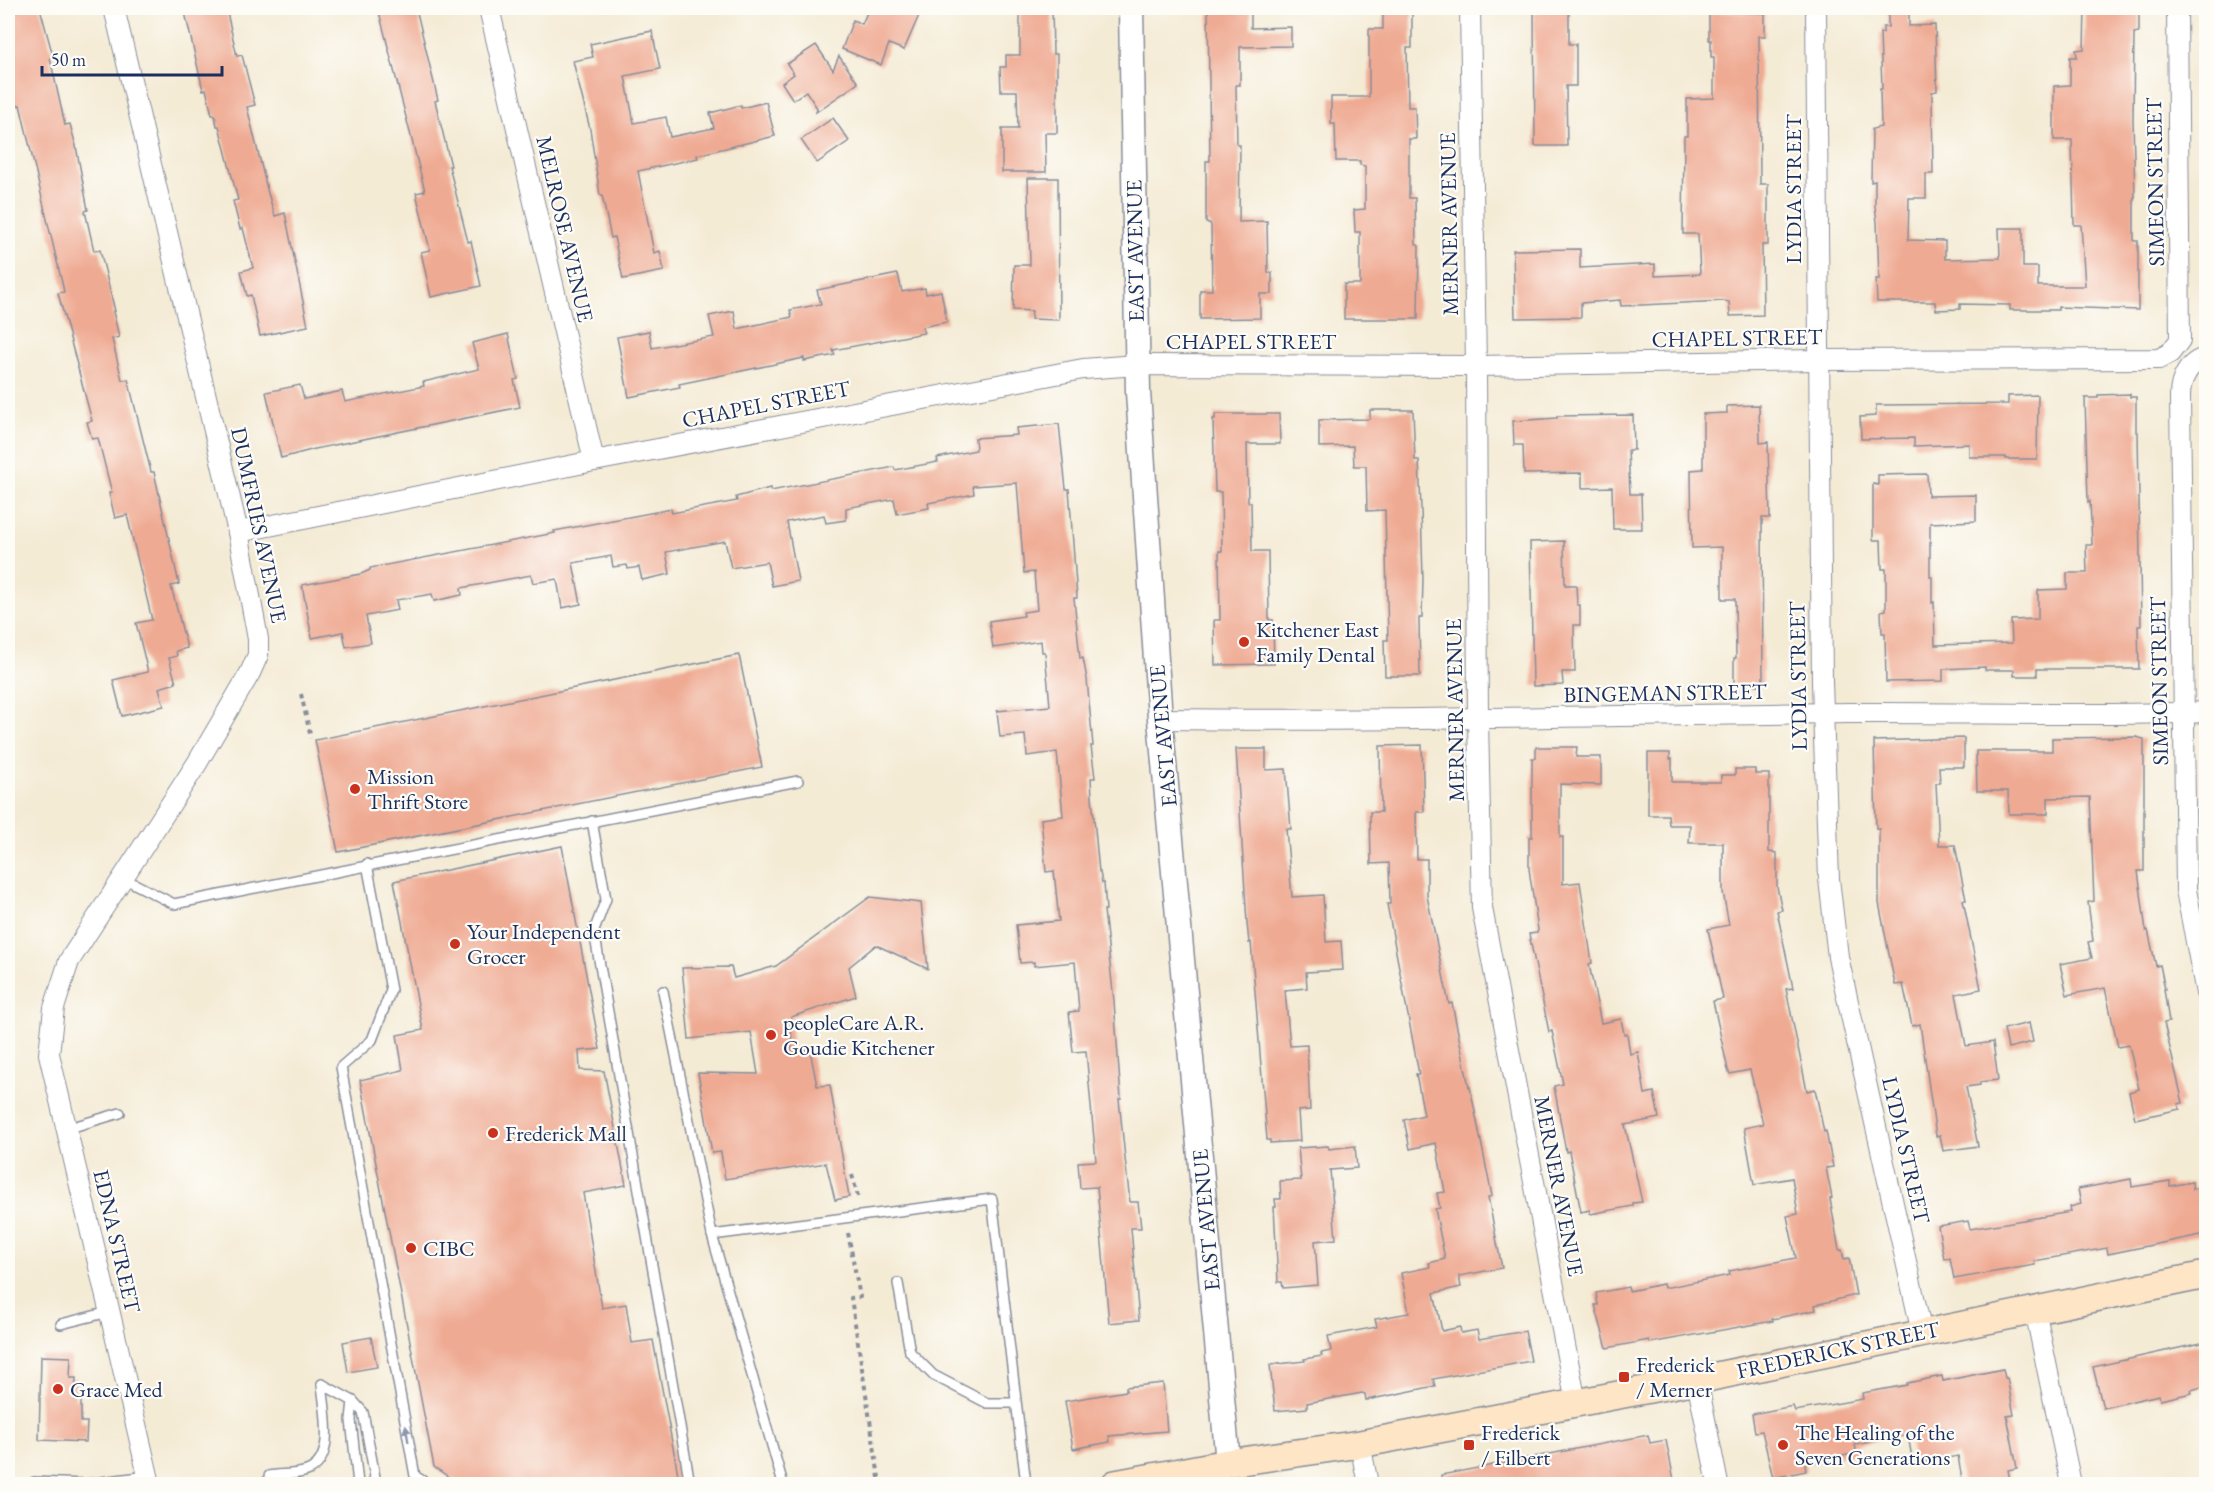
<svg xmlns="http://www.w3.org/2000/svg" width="2214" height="1492" font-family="'EB Garamond',serif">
  <rect width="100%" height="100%" fill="#fdfcf7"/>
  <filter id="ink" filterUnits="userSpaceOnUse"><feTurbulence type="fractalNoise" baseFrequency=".0167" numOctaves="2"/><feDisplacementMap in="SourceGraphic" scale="12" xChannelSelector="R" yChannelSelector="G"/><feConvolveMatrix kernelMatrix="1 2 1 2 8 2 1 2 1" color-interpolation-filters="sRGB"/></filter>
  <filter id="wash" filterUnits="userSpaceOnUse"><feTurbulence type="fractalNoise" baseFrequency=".008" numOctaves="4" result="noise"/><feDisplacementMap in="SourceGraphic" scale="24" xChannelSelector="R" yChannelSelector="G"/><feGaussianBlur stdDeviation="1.35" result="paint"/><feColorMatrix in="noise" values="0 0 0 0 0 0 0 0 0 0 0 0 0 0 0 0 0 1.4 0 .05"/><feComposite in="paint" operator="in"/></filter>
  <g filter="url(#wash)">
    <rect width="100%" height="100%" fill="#f4ebd5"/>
    <g id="blocks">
      <g fill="#efaa93">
        <polygon points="8,8 40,8 53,56 50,58 65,125 70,124 76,146 88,210 85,211 94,251 100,250 115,311 113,311 119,337 112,339 122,380 128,379 151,472 154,472 179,584 171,586 187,648 176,651 177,656 169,658 176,683 159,688 164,706 122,716 113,680 148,672 136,623 152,620 127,515 115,518 109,493 112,493 98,438 92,439 87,422 92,421 58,293 64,292 63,287 20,105 8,108"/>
        <polygon points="184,8 226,8 237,56 242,55 255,105 247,107 268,193 275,216 285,213 308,326 260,336 251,295 247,296 241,271 253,268 243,228 240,229 233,201 238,200 219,126 217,126 215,115 212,115 206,89 203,90"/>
        <polygon points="378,8 416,8 438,100 435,101 451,166 449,166 468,242 471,241 481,286 431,297 421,252 430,250 416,193 425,191"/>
        <polygon points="869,8 907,8 920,13 904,50 889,44 881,65 842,49 853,20 862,24"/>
        <polygon points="1020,8 1052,8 1053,54 1057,54 1057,133 1045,133 1046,172 1002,172 1002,129 1018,129 1017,91 1001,91 1000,67 1006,67 1006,55 1020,55"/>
        <polygon points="1208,8 1251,8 1251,28 1291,27 1291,46 1240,47 1240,85 1236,85 1237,145 1240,145 1239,222 1267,221 1268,273 1272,273 1272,294 1260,294 1260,318 1200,319 1200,290 1212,290 1211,226 1210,223 1206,223 1206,161 1210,161"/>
        <polygon points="1538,8 1569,8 1569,44 1576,44 1576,86 1566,86 1567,146 1535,146 1534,12 1539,12"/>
        <polygon points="1888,8 1909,8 1909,26 1935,25 1937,91 1932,92 1933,174 1926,174 1926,198 1909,198 1908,240 1945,241 1945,259 2000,258 1999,228 2023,228 2023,267 2038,267 2038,286 2085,286 2081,225 2074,225 2072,140 2054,140 2054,86 2070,85 2070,57 2077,57 2076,50 2084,49 2085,8 2139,9 2139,32 2134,33 2133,119 2135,197 2134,197 2134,241 2138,241 2138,310 2058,307 2058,310 2010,310 2010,305 1960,304 1960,309 1936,310 1935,302 1877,302 1876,279 1879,279 1877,222 1875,206 1875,181 1871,182 1872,129 1881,127 1880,89 1882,89 1880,33 1883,33 1883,27 1888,27"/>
        <polygon points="1383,12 1412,12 1412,48 1407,48 1408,107 1415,107 1416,139 1409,139 1409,198 1415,198 1416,244 1419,246 1418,319 1344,319 1344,284 1360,284 1360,232 1355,232 1354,210 1365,209 1365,166 1360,165 1360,161 1336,161 1335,124 1331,124 1331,97 1369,97 1369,29 1383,29"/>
        <polygon points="1709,12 1765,13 1765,36 1759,36 1760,184 1768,184 1768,245 1762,245 1763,315 1730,316 1729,302 1724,301 1621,306 1620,300 1581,303 1581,317 1515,318 1513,250 1580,249 1580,268 1655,264 1655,276 1700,274 1698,234 1683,234 1684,136 1687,136 1687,99 1714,98 1714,57 1711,57 1711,40 1709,40"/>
        <polygon points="652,31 660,69 625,76 634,123 666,117 670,137 714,128 710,113 741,105 741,108 766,102 775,136 697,155 698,158 638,171 654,253 660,251 664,271 623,279 614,237 611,238 602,195 600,195 590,129 573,61 593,57 590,44"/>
        <polygon points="816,45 833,70 839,56 858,83 816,112 817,108 806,91 793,100 782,83 794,74 787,64"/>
        <polygon points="833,118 849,141 817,163 801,140"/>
        <polygon points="1028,178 1058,178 1059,320 1031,319 1032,311 1013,310 1014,265 1030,265"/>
        <polygon points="898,274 902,292 925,288 926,294 941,291 947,322 922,327 924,333 833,350 835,355 804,361 804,358 679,384 680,387 629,397 617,337 649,331 652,348 714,337 709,316 734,311 737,329 792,317 790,310 821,304 817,290"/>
        <polygon points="508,334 518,379 514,380 520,407 315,449 281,458 266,392 300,385 304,399 342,391 345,402 424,386 423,382 479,369 472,343"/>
        <polygon points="2130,394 2130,397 2136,397 2136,432 2138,432 2141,626 2138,626 2139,669 2037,669 2037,676 2014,676 2014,670 1985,670 1985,667 1943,669 1943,681 1886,682 1885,633 1882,633 1881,611 1886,610 1886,569 1882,569 1881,540 1873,540 1873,484 1878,485 1878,475 1927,474 1928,496 1976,495 1976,521 1930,523 1930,577 1932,577 1932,603 1934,602 1935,645 2012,643 2011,620 2038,619 2038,590 2067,589 2067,573 2087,573 2086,545 2092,545 2090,501 2088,502 2085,398 2098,398 2098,395"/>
        <polygon points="2038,395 2037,459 2006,459 2006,457 1969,457 1969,444 1914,446 1914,438 1861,439 1860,417 1876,416 1876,405 2008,404 2008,396"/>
        <polygon points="1759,405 1760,443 1768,442 1770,518 1762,518 1763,685 1734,685 1734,658 1736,658 1735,599 1722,599 1722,547 1692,548 1691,470 1703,469 1703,414 1727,413 1727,406"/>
        <polygon points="1370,410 1413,410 1415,460 1419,460 1421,508 1423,579 1422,618 1419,618 1420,676 1385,676 1384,640 1388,640 1385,510 1367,511 1366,466 1354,466 1353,446 1319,447 1319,420 1370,419"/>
        <polygon points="1215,414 1279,414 1280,444 1247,444 1248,502 1251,502 1252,551 1268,551 1269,620 1273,620 1274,664 1215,665 1214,620 1220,620 1219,551 1222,551 1221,492 1215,492 1213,419 1215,419"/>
        <polygon points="1633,415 1634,450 1628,450 1630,494 1641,494 1642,529 1613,529 1612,487 1582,488 1582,473 1524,474 1523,445 1514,445 1513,421 1557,418 1557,416"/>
        <polygon points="1059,424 1066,489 1069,489 1077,598 1074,598 1080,659 1083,658 1087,679 1093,746 1091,746 1095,778 1091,778 1092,797 1099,872 1100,872 1102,883 1104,883 1106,910 1104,910 1114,1001 1121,1099 1119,1099 1125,1158 1130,1202 1138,1202 1141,1228 1131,1228 1139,1320 1109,1323 1097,1187 1080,1188 1078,1162 1096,1161 1086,1051 1073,1052 1069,1012 1079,1011 1075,962 1034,966 1034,962 1020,963 1016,925 1059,921 1054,871 1046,872 1041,819 1063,816 1057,752 1027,756 1025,735 1000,737 997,711 1050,706 1045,652 1042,652 1041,641 993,648 989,621 1024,616 1023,612 1037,610 1034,572 1024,573 1017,483 973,486 974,494 928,503 929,508 897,514 894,499 846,508 846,520 826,523 824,515 787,522 798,581 772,586 767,562 731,568 725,541 666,552 670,574 642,580 639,567 628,569 627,565 613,567 611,556 573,563 581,604 562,608 557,579 533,583 531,575 461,588 462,595 434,601 432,594 396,600 398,610 366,616 371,643 346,647 343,632 312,638 302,585 361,574 370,570 370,568 555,533 554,531 671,509 672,513 737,501 736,497 770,488 771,491 894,467 895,470 938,462 937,458 976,450 975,438 1017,435 1016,428"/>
        <polygon points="1564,541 1565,585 1576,585 1577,605 1580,605 1580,625 1574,625 1575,672 1562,672 1563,685 1533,686 1530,542"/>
        <polygon points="739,655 762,767 338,852 315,740"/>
        <polygon points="2136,737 2144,739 2144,871 2138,871 2146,931 2148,930 2156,966 2160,965 2165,989 2164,989 2169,1022 2164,1023 2183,1103 2178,1104 2180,1109 2135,1119 2129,1092 2139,1089 2129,1045 2118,1047 2105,988 2067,995 2060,964 2092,958 2088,942 2093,941 2088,902 2094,901 2090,797 2048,798 2048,814 2009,814 2008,791 1977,791 1976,751 2052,751 2052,738"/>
        <polygon points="1964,738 1964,767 1939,767 1940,783 1936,783 1939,845 1955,845 1966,900 1963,900 1981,989 1956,994 1966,1046 1993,1042 1998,1080 1980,1082 1980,1085 1966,1087 1978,1146 1943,1151 1940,1135 1936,1136 1920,1024 1912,1026 1903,984 1895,985 1879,903 1879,829 1876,829 1874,741"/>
        <polygon points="1422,745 1424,812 1416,812 1417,859 1427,859 1427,896 1449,1004 1452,1003 1469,1087 1470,1087 1492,1196 1488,1197 1502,1268 1459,1276 1461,1287 1434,1293 1442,1331 1460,1327 1461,1333 1477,1330 1479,1339 1525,1331 1531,1361 1433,1379 1435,1386 1392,1395 1366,1400 1365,1394 1362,1393 1307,1403 1307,1408 1275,1411 1270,1365 1305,1361 1304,1359 1322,1356 1321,1353 1331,1351 1328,1336 1377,1327 1375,1319 1409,1313 1401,1273 1430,1267 1429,1263 1445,1259 1435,1209 1440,1208 1437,1193 1445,1192 1436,1143 1410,1149 1404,1120 1424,1115 1416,1074 1419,1074 1387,904 1390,904 1389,863 1371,864 1370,812 1381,812 1380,746"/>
        <polygon points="1536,747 1577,747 1576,757 1601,757 1601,785 1560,784 1560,837 1563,837 1563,884 1580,882 1592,963 1589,964 1601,1023 1621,1019 1624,1034 1627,1034 1630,1054 1638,1052 1645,1094 1654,1092 1659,1118 1625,1125 1642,1202 1633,1203 1633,1206 1590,1214 1590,1210 1581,1212 1569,1151 1566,1152 1554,1086 1563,1084 1552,1031 1549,1032 1529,934 1537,933 1538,930 1529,869 1529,837 1532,837 1532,758 1536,758"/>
        <polygon points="1236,749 1266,749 1266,770 1286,769 1291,829 1286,829 1292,897 1323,895 1326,942 1341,941 1343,970 1306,972 1307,988 1285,990 1290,1046 1307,1045 1310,1110 1298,1111 1300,1141 1270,1143 1270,1140 1267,1140 1251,942 1249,943 1247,923"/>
        <polygon points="1648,753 1670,753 1670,759 1672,759 1672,782 1721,782 1721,775 1735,775 1735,769 1755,769 1755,774 1769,774 1769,852 1777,853 1777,887 1782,910 1777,911 1793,988 1786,989 1807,1091 1815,1089 1824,1132 1826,1131 1833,1167 1826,1168 1832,1198 1830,1199 1839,1250 1842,1250 1844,1259 1849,1258 1856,1295 1815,1305 1816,1310 1772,1319 1773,1321 1650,1343 1649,1340 1607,1348 1595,1305 1598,1305 1596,1293 1628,1287 1629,1291 1663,1284 1664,1288 1730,1275 1729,1271 1796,1258 1787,1216 1798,1214 1792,1178 1754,1185 1744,1128 1763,1124 1750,1070 1730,1074 1728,1070 1713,1001 1723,999 1708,929 1729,925 1723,892 1723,843 1689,843 1690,825 1669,825 1668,815 1648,815"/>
        <polygon points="562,846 600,1049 579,1051 580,1070 604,1071 626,1185 583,1193 602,1308 626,1304 632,1343 653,1340 680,1485 461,1485 434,1467 360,1080 403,1070 397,1035 423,1030 394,881"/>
        <polygon points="870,897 921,903 928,969 876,945 849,967 856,996 791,1017 792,1050 810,1050 817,1086 830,1085 849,1197 835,1200 826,1163 725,1179 721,1152 712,1153 698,1073 758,1074 751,1032 689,1039 682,968 731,967 734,978 776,966"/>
        <polygon points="2029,1023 2033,1042 2008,1048 2004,1029"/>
        <polygon points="1328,1146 1329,1149 1355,1146 1357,1168 1330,1170 1336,1239 1315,1241 1318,1285 1283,1288 1282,1282 1278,1282 1274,1207 1276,1207 1275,1199 1281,1199 1280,1181 1301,1180 1298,1148"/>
        <polygon points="2131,1179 2132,1187 2170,1181 2170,1186 2192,1182 2193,1189 2206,1186 2206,1234 2108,1254 2107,1248 2034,1261 2035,1265 1954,1279 1950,1258 1944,1259 1938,1226 1968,1221 1970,1229 2071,1212 2070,1207 2081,1204 2078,1189"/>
        <polygon points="371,1337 377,1367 348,1372 343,1342"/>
        <polygon points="2206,1342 2206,1386 2191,1390 2192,1393 2160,1400 2159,1395 2103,1408 2093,1367"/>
        <polygon points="41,1356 71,1357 70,1378 76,1378 75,1399 81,1400 81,1422 87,1422 86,1442 39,1440"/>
        <polygon points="2003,1369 2005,1378 2007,1378 2014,1415 2007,1416 2017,1468 2008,1470 2010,1480 1986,1485 1963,1485 1958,1456 1913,1464 1908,1435 1855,1445 1857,1453 1805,1464 1806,1471 1773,1478 1762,1431 1755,1432 1752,1414 1793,1406 1795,1411 1863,1399 1862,1393 1907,1385 1907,1383 1942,1376 1943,1381"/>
        <polygon points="1163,1383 1167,1431 1109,1436 1110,1442 1073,1449 1065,1401 1126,1391 1126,1387"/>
        <polygon points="1648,1435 1650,1443 1666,1440 1675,1485 1442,1485 1441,1475"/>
      </g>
    </g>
  </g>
  <g filter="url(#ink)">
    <use href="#blocks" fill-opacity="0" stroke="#888d9a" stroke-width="1.5"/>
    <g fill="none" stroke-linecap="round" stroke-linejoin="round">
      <defs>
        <g id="service">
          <polyline points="592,821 606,899 594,931 690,1484"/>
          <polyline points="367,864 391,990 372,1040 341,1067 415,1476 428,1484"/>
          <polyline points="123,878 174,904 798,781"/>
          <polyline points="663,991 712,1235 783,1484"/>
          <polyline points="66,1129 120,1113"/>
          <polyline points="712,1235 992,1199 1026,1484"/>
          <polyline points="898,1283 910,1352 933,1375 987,1403 1015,1403"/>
          <polyline points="61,1324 109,1312"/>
          <polyline points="322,1384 353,1401 351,1420 358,1484"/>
          <polyline points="353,1401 363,1412 375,1477 372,1484"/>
          <path d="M269,1476C281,1474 296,1475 307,1471C337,1460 324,1408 322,1384"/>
          <polyline points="34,1484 34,1482 85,1484 148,1476"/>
        </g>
        <g id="minor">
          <polyline points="114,8 238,532 258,639 258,655 250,673 196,765 69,961 54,1008 49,1054 150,1484"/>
          <polyline points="489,8 594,461"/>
          <polyline points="1470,8 1476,366 1478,720 1482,908 1576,1403"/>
          <polyline points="1816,8 1822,682 1829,879 1838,957 1922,1333"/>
          <path d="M2206,358C2189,361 2180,380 2180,396L2186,890L2206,993"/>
          <polyline points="238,532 594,461 1083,369 1137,365 1476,366 1818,360 2159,359 2170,353 2180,340 2177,8"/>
          <path d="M1160,719C1390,722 1619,715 1849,713C1968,712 2088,717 2206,712"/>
          <polyline points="2035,1310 2071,1484"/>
          <polyline points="1697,1380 1718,1484"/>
          <polyline points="1360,1444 1368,1484"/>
        </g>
        <polyline id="tertiary" points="1131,8 1138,392 1160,719 1228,1463"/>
        <polyline id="secondary" points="1115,1484 1228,1463 1360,1444 1697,1380 2206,1275"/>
      </defs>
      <use href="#service" stroke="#888d9a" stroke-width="12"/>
      <use href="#minor" stroke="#888d9a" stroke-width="22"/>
      <use href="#tertiary" stroke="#888d9a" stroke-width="27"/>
      <use href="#secondary" stroke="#888d9a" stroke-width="30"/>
      <g stroke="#888d9a" stroke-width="4" stroke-dasharray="4.5 4.5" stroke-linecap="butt">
        <polyline points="301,694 311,738"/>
        <polyline points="852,1175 859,1200"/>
        <polyline points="848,1233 860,1297 851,1298 880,1484"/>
        <polyline points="87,1396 107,1391"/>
      </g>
      <use href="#service" stroke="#fff" stroke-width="9"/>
      <use href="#minor" stroke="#fff" stroke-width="20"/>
      <use href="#tertiary" stroke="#fff" stroke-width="24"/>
      <use href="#secondary" stroke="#fde5c5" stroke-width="27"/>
    </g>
    <defs><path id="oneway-solid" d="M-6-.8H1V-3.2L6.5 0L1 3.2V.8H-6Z" transform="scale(1.5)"/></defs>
    <use fill="#8d97ae" href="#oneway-solid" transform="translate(407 1434) rotate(-100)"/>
  </g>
  <g fill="#c8321e" stroke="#fdfcf7" stroke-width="2">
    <circle cx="1244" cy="642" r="6"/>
    <circle cx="355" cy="789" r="6"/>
    <circle cx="455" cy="944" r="6"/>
    <circle cx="771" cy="1035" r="6"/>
    <circle cx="493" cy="1133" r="6"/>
    <circle cx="411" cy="1248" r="6"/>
    <rect x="1618" y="1371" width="12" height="12" rx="3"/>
    <circle cx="58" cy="1389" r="6"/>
    <rect x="1463" y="1439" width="12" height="12" rx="3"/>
    <circle cx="1783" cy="1445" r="6"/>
  </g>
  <g text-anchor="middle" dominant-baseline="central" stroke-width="4.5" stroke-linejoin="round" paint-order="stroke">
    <g font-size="22" fill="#1b2f5e" stroke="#fdfcf7">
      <text transform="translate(2155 182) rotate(-91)">SIMEON STREET</text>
      <text transform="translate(1793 189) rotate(-90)">LYDIA STREET</text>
      <text transform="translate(1449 224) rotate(-91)">MERNER AVENUE</text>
      <text transform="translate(565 229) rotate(77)">MELROSE AVENUE</text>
      <text transform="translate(1135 251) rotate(-91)">EAST AVENUE</text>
      <text transform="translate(1737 338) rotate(-1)">CHAPEL STREET</text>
      <text x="1251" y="341">CHAPEL STREET</text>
      <text transform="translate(766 404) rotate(-11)">CHAPEL STREET</text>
      <text transform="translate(259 525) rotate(78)">DUMFRIES AVENUE</text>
      <text transform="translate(1798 676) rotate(-91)">LYDIA STREET</text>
      <text transform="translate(2159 681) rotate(-91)">SIMEON STREET</text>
      <text transform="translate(1665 693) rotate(-1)">BINGEMAN STREET</text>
      <text transform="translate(1455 710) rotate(-91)">MERNER AVENUE</text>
      <text transform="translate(1163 736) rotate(-95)">EAST AVENUE</text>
      <text transform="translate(1906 1150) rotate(77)">LYDIA STREET</text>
      <text transform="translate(1559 1186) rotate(79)">MERNER AVENUE</text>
      <text transform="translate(1206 1220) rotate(-95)">EAST AVENUE</text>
      <text transform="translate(117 1241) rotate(77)">EDNA STREET</text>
      <text transform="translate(1838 1350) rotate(-12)">FREDERICK STREET</text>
    </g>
    <g font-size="22" fill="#1b2f5e" stroke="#fdfcf7" text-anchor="start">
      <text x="1256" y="629">Kitchener East<tspan x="1256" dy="25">Family Dental</tspan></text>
      <text x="367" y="776">Mission<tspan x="367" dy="25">Thrift Store</tspan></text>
      <text x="467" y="931">Your Independent<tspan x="467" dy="25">Grocer</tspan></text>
      <text x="783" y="1022">peopleCare A.R.<tspan x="783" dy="25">Goudie Kitchener</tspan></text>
      <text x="505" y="1133">Frederick Mall</text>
      <text x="423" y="1248">CIBC</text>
      <text x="1636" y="1364">Frederick<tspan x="1636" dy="25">/ Merner</tspan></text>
      <text x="70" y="1389">Grace Med</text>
      <text x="1481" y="1432">Frederick<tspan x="1481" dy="25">/ Filbert</tspan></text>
      <text x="1795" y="1432">The Healing of the<tspan x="1795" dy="25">Seven Generations</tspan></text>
    </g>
  </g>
  <rect width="2214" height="1492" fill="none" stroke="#fdfcf7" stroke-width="30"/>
  <path d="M42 66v9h180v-9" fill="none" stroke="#1b2f5e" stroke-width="3"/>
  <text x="51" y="66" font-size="18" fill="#1b2f5e" stroke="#fdfcf7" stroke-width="4.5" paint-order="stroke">50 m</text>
</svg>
